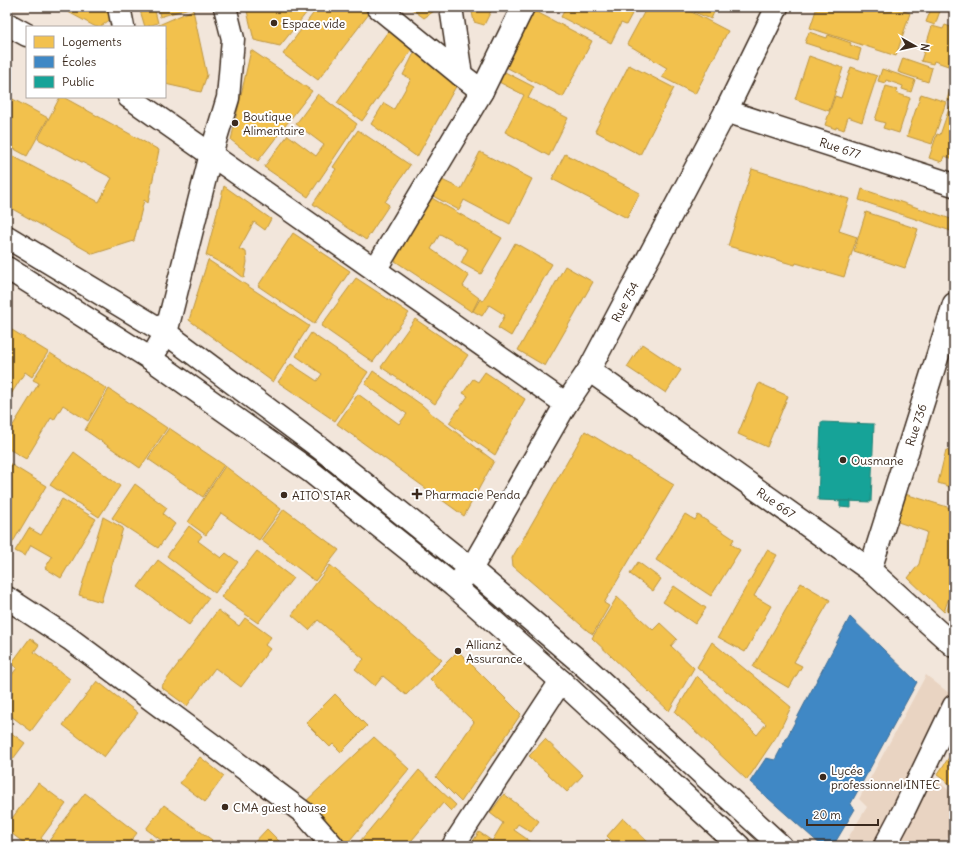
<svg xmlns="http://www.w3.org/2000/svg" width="961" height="853" font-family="Delius,sans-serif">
  <rect width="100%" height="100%" fill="#f2e6db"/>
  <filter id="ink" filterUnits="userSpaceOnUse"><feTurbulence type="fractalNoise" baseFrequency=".025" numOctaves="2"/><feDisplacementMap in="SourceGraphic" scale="8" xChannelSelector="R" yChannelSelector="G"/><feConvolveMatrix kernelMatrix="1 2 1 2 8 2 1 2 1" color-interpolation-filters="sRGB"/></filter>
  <g filter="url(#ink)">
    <polygon fill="#e9d4c2" points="926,675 954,697 954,734 927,771 954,795 954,827 943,846 843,846 867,807 859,799"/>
    <g fill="#f2c14e" stroke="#bb9440">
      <polygon points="59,7 106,7 111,10 112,18 100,27 96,27"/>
      <polygon points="139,7 154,7 158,23 145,27"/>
      <polygon points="158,7 192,7 160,17"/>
      <polygon points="246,7 311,7 280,46 254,40"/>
      <polygon points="318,7 360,7 369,14 318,80 283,54"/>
      <polygon points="409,7 437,7 437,9 424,18"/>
      <polygon points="471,7 493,7 484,25 474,22"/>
      <polygon points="566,7 603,7 614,13 617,7 629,7 627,11 632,14 626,25 621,23 611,43 561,17"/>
      <polygon points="647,7 682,7 728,31 695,94 662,77 667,68 627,44"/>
      <polygon points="697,7 708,7 715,10 711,19 694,12"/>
      <polygon points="817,7 891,7 910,13 896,56 810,28"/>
      <polygon points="531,9 592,41 563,97 502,65"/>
      <polygon points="931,9 940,11 935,25 926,22"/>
      <polygon points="193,10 207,75 201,92 165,84 165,27 154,27"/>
      <polygon points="945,25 954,28 954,48 948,66 934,61 933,64 921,61 932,26 943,29"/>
      <polygon points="389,30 413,48 362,121 337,103"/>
      <polygon points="809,32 827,38 828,35 851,43 850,45 861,49 858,60 805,43"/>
      <polygon points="416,49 460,79 417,157 371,124 384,103 394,109 411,79 403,75"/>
      <polygon points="251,50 312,91 258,161 231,140"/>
      <polygon points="809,56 843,68 829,111 795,99"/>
      <polygon points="903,58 932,68 928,82 898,72"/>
      <polygon points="629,65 674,88 640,155 595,131"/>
      <polygon points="851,67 877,76 862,122 848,117 844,130 836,127 836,129 825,125 835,96 841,98"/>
      <polygon points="882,69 915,80 911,92 902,89 903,86 886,80 885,83 878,81"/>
      <polygon points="503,71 534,87 528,98 568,118 549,156 505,132 524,95 497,81"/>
      <polygon points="886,86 897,89 896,93 910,98 899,133 883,128 885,123 875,120"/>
      <polygon points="950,90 954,92 954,102 947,100"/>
      <polygon points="318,94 357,124 308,197 264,167 288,135 316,156 324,145 296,124"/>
      <polygon points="921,94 946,102 932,144 907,136"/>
      <polygon points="7,96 48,118 27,156 7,145"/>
      <polygon points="60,97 63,97 159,150 148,203 144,200 134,241 93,254 7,206 7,153 99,202 112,178 38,139"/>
      <polygon points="950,106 954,107 954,159 944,156 942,162 929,158 937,134 940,135"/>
      <polygon points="358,130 410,165 385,202 389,205 366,240 313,204 336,169 333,167"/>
      <polygon points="480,152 532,179 510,224 464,200 459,210 433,196 442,180 461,189"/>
      <polygon points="565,154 640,193 627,218 552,179"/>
      <polygon points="752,169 849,199 839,231 857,237 844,277 796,263 795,265 728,246"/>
      <polygon points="224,186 271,219 265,230 254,222 239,249 246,252 247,262 244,278 234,270 206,255"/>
      <polygon points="862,189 954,220 954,232 859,200"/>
      <polygon points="430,197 502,238 481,274 461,263 468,249 440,234 431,249 469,276 463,286 479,298 472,312 395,261"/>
      <polygon points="866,212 918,229 905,268 854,251"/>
      <polygon points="293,233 350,271 314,324 258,286"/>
      <polygon points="515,243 552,264 511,336 498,328 505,315 489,305 482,316 473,311 480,299 483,301"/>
      <polygon points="208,260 309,326 273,382 189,320"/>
      <polygon points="565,266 593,282 545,366 518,350"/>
      <polygon points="356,278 409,313 373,362 321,326"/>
      <polygon points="415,319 468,355 435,404 381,367"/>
      <polygon points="7,327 48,352 32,377 25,372 8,399 7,398"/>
      <polygon points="311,333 368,372 335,421 278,382 291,364 317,381 322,374 296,356"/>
      <polygon points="642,344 681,370 666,393 627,367"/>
      <polygon points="50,353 107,389 88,421 63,405 54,420 51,418 26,459 7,448 7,435 39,383 33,380"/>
      <polygon points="373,371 422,405 432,414 494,461 464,516 337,424 358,394 399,424 407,414 365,384"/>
      <polygon points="485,372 525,399 495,455 449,423 468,396 463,393 473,379 478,382"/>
      <polygon points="759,383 788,396 767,447 738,434"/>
      <polygon points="109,389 167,428 140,468 85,430"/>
      <polygon points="169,428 224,465 203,497 148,459"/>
      <polygon points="585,431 674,485 604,603 609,606 593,634 588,631 513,566 512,558"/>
      <polygon points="946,450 954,453 954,488 938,483"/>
      <polygon points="74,452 120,486 99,517 50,485"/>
      <polygon points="7,462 46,486 7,552"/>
      <polygon points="225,466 281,509 259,540 221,513 206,535 188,522"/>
      <polygon points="135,484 167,508 163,514 175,524 158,548 112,518"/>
      <polygon points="905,494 954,509 954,582 944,612 908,578 919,564 927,532 898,522"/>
      <polygon points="62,499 96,519 61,578 45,568 52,557 31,545 25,556 15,551 29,528 41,535"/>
      <polygon points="284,509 339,550 315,581 261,540"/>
      <polygon points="685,514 695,520 698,515 734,539 731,544 740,550 711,596 656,560"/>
      <polygon points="103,517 123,528 101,602 79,595"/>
      <polygon points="189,526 202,536 198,541 221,558 226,553 238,562 215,593 167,556"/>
      <polygon points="767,550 777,555 754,596 771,606 745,652 718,637"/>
      <polygon points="257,551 293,578 258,623 221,597"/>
      <polygon points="158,560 209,598 189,625 138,587"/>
      <polygon points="638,562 661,579 653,591 630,574"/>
      <polygon points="330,565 442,660 406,695 383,676 375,686 355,669 364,659 318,620 309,630 292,615"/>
      <polygon points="801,583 830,600 794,662 802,666 789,688 753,667"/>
      <polygon points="674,586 706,608 695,624 663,602"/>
      <polygon points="953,588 954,588 954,617 947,611"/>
      <polygon points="617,597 653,630 660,623 677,639 671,646 694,668 669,711 592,638"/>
      <polygon points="218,610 239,626 245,618 271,637 265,645 270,649 241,687 215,668 187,706 161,687"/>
      <polygon points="30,638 39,645 34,652 70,679 31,731 7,713 7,681 17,668 11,664"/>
      <polygon points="712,642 791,707 778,734 747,780 675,712 697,676 757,735 766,724 697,667"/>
      <polygon points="458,651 521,714 461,802 436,777 474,722 430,679"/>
      <polygon points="97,681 138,713 104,757 63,725"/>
      <polygon points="335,694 367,726 341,752 333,744 330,747 306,723"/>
      <polygon points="7,730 25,743 7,767"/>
      <polygon points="374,737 409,769 345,846 344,846 303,804"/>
      <polygon points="545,739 583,775 567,792 529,756"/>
      <polygon points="954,750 954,787 937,775"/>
      <polygon points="200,757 224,776 205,802 180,783"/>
      <polygon points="419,770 456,805 451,811 443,803 407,846 356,846"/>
      <polygon points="38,783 66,804 41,838 45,842 42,846 28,846 7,830 7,825"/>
      <polygon points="85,793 137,833 127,846 45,846"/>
      <polygon points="504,794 539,821 531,832 518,824 514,830 537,846 470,846 479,832 492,841 503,823 490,813"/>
      <polygon points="164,805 212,840 208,846 169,846 146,829"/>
      <polygon points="623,818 652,846 617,846 607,836"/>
      <polygon points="267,829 284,846 251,846"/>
      <polygon points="150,838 160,846 143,846"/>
      <polygon points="607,839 614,846 602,846"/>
    </g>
    <polygon fill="#3f88c5" stroke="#3e6c93" points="850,617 917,682 850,805 855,809 833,846 822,846 750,782 766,758 775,760"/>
    <g fill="#17a398" stroke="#227f73">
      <polygon points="821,422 874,424 871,502 818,500"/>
      <polygon points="840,501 851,501 851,508 840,507"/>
    </g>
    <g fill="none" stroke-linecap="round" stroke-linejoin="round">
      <defs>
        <g id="street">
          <polyline points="119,7 123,27"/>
          <polyline points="378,7 461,75"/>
          <polyline points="7,24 27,35"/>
          <polyline points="482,91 523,7"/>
          <polyline points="129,97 566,404"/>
          <polyline points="726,111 954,185"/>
          <polyline points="375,270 482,91 461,75 451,7"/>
          <polyline points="151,359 166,333 211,154 228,98 233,39 225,7"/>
          <polyline points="589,370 870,570 954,646"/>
          <polyline points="870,570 954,304"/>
          <polyline points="454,586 471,569 566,404 589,370 726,111 777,7"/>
          <polyline points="7,598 70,639 304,813 333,846"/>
          <polyline points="453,846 561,681"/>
          <polyline points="885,846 903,812 954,706"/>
        </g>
        <g id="primary">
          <polyline points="7,237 166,333 320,448 471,569 580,662 781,846"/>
          <polyline points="7,268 151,359 310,471 454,586 561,681 739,846"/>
        </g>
      </defs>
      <use href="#street" stroke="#3b2a1e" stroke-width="25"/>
      <use href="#primary" stroke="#3b2a1e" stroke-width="25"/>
      <use href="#street" stroke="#fff" stroke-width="22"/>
      <use href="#primary" stroke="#fff" stroke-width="22"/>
    </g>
  </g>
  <g fill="#3b2a1e" stroke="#fff" stroke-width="1.5">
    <circle cx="274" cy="23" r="4"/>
    <circle cx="235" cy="123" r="4"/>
    <circle cx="843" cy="460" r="4"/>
    <path d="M415 488h4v4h4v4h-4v4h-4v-4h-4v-4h4z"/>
    <circle cx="284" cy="495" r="4"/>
    <circle cx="458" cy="651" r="4"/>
    <circle cx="823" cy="777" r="4"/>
    <circle cx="225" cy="807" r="4"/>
  </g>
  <g text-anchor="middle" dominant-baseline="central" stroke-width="4" stroke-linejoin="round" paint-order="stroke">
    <g font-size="12" fill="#3b2a1e" stroke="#fff" text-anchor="start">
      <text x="282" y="23">Espace vide</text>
      <text x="243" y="116">Boutique<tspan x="243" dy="14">Alimentaire</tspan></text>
      <text x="851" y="460">Ousmane</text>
      <text x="425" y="494">Pharmacie Penda</text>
      <text x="292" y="495">AITO STAR</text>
      <text x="466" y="644">Allianz<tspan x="466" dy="14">Assurance</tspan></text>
      <text x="831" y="770">Lycée<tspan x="831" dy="14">professionnel INTEC</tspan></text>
      <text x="233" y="807">CMA guest house</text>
    </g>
    <g font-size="12" fill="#3b2a1e" stroke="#fff">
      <text transform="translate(840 148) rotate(18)">Rue 677</text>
      <text transform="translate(625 302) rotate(-62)">Rue 754</text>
      <text transform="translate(916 425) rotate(-72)">Rue 736</text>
      <text transform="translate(776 503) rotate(35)">Rue 667</text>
    </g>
  </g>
  <rect width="961" height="853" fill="none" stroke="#fff" stroke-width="24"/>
  <rect x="12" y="12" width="937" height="829" fill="none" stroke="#3b2a1e" stroke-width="1.5" filter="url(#ink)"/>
  <rect x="26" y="26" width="140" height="72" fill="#ffffff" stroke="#b1aaa5"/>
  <rect x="34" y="36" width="20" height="12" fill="#f2c14e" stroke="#b1aaa5"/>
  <text x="62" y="46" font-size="12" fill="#3b2a1e">Logements</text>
  <rect x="34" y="56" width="20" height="12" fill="#3f88c5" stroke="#b1aaa5"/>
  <text x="62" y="66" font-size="12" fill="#3b2a1e">Écoles</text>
  <rect x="34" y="76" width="20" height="12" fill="#17a398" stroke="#b1aaa5"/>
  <text x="62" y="86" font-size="12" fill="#3b2a1e">Public</text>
  <g transform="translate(915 46) rotate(98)" stroke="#ffffff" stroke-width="3" paint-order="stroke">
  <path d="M0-3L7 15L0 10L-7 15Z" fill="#3b2a1e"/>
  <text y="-6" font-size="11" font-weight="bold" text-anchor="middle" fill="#3b2a1e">N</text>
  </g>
  <path d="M807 819v6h71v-6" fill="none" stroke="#3b2a1e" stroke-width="2"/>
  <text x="813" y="819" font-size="12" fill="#3b2a1e" stroke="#ffffff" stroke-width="3" paint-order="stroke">20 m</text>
</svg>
